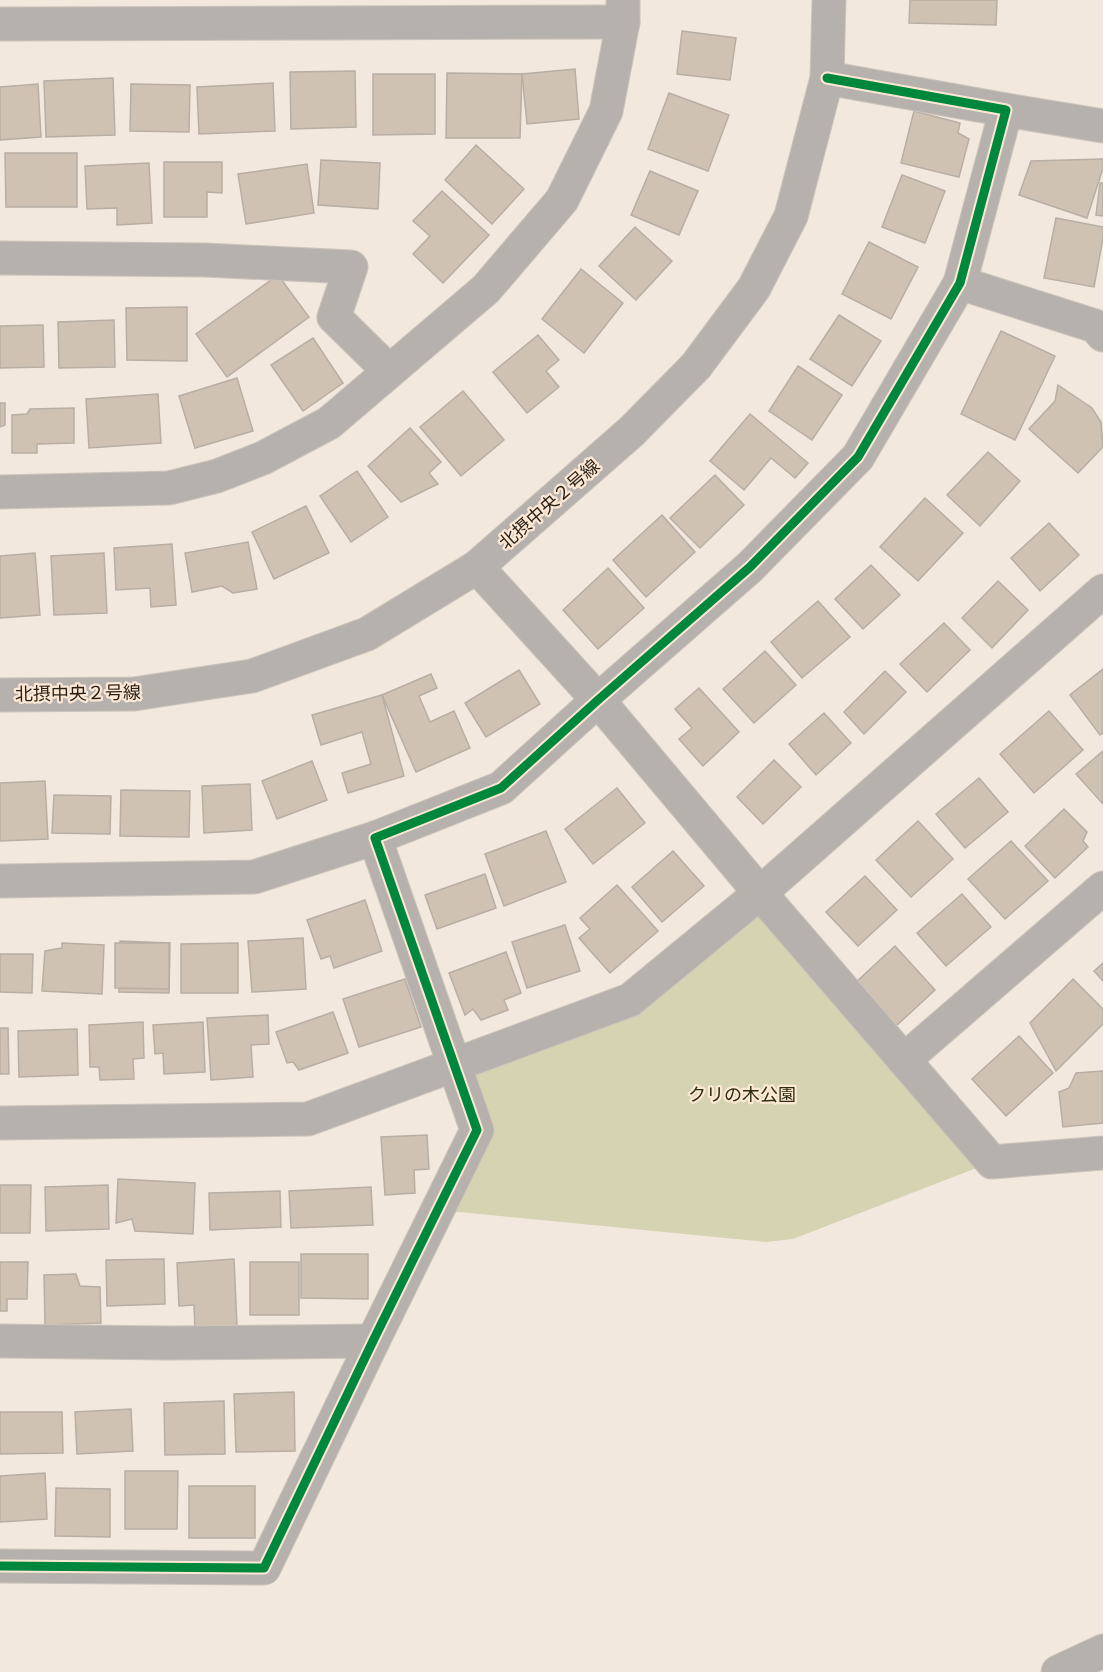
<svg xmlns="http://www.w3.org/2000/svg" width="1103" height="1672" font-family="Quicksand,'Noto Sans JP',sans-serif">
  <rect width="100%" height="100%" fill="#f3e8dd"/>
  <polygon fill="#d5d3b1" points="760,893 992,1162 793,1239 766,1242 438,1210 477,1130 453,1066 630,1000"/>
  <g fill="#d0c2b2" stroke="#b7aea4" stroke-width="1.5">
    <polygon points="910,0 997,0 996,25 909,23"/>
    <polygon points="682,31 736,38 730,80 677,74"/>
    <polygon points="575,69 579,119 527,124 522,74"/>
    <polygon points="355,71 356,127 291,129 290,72"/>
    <polygon points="447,73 522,74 520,138 446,138"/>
    <polygon points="373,74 435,74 435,134 373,135"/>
    <polygon points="113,78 115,135 46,137 44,81"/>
    <polygon points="273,83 275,131 199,134 197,87"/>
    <polygon points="38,84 41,137 0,140 0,87"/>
    <polygon points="131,84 190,85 189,132 130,131"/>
    <polygon points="669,93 729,115 708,171 648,149"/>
    <polygon points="914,111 960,123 958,133 969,139 959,177 901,163"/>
    <polygon points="476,145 524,189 492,224 445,180"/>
    <polygon points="5,153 77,153 77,207 6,207"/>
    <polygon points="1103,159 1103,168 1087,218 1019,195 1031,161"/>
    <polygon points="321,160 380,163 378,209 318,205"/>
    <polygon points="164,162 222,162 222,193 207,192 207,217 164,217"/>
    <polygon points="149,163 152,223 117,225 117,208 87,209 85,166"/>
    <polygon points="307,164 314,213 246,224 238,174"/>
    <polygon points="650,171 698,191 679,235 631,215"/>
    <polygon points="902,175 945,191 925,243 882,227"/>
    <polygon points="1100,183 1103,183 1103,216 1096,215"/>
    <polygon points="442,191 489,235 443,283 413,254 430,236 413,221"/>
    <polygon points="1056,218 1103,227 1103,238 1094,287 1044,278"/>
    <polygon points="635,227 672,261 636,300 599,266"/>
    <polygon points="869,242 918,267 891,319 842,294"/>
    <polygon points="581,269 623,303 584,353 542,319"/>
    <polygon points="278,275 309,317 227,377 196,334"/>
    <polygon points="187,307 187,361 127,360 126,308"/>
    <polygon points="839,315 881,341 852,386 810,359"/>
    <polygon points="114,320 115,367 59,368 58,322"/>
    <polygon points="43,325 44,367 0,368 0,326"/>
    <polygon points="1001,331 1055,356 1015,440 961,414"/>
    <polygon points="538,335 559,360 546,371 559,387 527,413 493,372"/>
    <polygon points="313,338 343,383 303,411 271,365"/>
    <polygon points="798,366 842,395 812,440 769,411"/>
    <polygon points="237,378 253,431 195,448 179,396"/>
    <polygon points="1058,385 1092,408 1101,422 1103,447 1078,473 1029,429 1055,401"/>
    <polygon points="463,391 504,440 461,476 420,427"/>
    <polygon points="158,394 161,443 89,448 86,399"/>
    <polygon points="0,403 5,403 5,425 0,427"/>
    <polygon points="74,408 74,443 37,444 37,453 12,453 12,415 27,414 30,409"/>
    <polygon points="750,414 808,463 795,478 771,458 744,490 710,461"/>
    <polygon points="410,428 441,462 429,473 438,484 401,502 368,466"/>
    <polygon points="988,452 1020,481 980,526 947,495"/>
    <polygon points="357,471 388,517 351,542 320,496"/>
    <polygon points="715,475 744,505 700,548 670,518"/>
    <polygon points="925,498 963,533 918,581 880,547"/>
    <polygon points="306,506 329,553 274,579 252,532"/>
    <polygon points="662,515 695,552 646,597 613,560"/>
    <polygon points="1049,523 1079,555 1040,591 1011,558"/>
    <polygon points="248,542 257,589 233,593 222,586 192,592 185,553"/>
    <polygon points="172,544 176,605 151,607 150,588 116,590 114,548"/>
    <polygon points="35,553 40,615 0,618 0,556"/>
    <polygon points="104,553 107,613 54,615 51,556"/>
    <polygon points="871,565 900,595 863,629 835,599"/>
    <polygon points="608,568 644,608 598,649 563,610"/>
    <polygon points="998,581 1028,610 992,648 962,618"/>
    <polygon points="818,601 850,637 802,678 771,642"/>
    <polygon points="944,623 970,650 927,692 900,664"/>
    <polygon points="765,651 796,685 754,723 723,689"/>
    <polygon points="1103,669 1103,733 1100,735 1070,695"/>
    <polygon points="519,670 540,704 486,737 465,703"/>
    <polygon points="885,671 906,692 864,734 844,712"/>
    <polygon points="431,674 437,688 419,696 430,722 454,711 470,748 416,772 382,695"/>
    <polygon points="699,688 739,732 703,766 679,739 692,728 675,709"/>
    <polygon points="382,695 404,776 348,793 342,773 371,764 362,732 321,745 312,715"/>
    <polygon points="1049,711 1083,750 1034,793 1000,754"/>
    <polygon points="824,713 851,743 816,775 789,744"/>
    <polygon points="1103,751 1103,804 1076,774"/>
    <polygon points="774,760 801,787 763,824 737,797"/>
    <polygon points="312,761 327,800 277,819 262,781"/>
    <polygon points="979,778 1008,812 965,848 936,814"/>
    <polygon points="45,781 48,839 0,841 0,783"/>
    <polygon points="250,784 252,830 204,833 202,786"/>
    <polygon points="617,788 645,823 593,864 565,829"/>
    <polygon points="121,790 190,791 189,837 120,836"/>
    <polygon points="54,795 111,796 110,834 52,833"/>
    <polygon points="1064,809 1087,832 1083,841 1088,847 1055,878 1025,846"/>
    <polygon points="918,821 953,859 911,897 876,860"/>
    <polygon points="546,831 566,882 504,906 485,854"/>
    <polygon points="1011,841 1048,881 1005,919 968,879"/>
    <polygon points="673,851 704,886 662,922 632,887"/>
    <polygon points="485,874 496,908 437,929 425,895"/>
    <polygon points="865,876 897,910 858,946 826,912"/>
    <polygon points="617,885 658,931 610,973 579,938 590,929 580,918"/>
    <polygon points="962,894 991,927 946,966 917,933"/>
    <polygon points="365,900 382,951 334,968 330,956 321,959 307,920"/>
    <polygon points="565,925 580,971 527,988 512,942"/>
    <polygon points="303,938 306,989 252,992 248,941"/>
    <polygon points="120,941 170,943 169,993 119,992"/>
    <polygon points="62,943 104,945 102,994 42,991 45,951 62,948"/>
    <polygon points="115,943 169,943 169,989 115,988"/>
    <polygon points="238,943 238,993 181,993 181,944"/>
    <polygon points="895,946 935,990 895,1027 854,984"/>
    <polygon points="506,952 521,993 504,1000 508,1010 481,1020 473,1009 465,1015 449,973"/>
    <polygon points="0,954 33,954 32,993 0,992"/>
    <polygon points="1103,963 1103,981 1094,971"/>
    <polygon points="405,979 421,1027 359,1047 343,999"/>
    <polygon points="1073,979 1103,1009 1103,1024 1056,1071 1030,1023"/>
    <polygon points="333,1012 348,1053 299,1070 293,1062 287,1063 276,1032"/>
    <polygon points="268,1015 269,1044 251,1045 253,1077 211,1080 207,1018"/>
    <polygon points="143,1022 144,1058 133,1059 134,1079 100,1080 99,1067 90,1067 89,1025"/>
    <polygon points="203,1022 205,1072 164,1074 163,1053 155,1054 153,1025"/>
    <polygon points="0,1028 8,1028 9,1074 0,1074"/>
    <polygon points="77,1029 78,1075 19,1077 18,1031"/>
    <polygon points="1019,1036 1053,1073 1006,1116 972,1079"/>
    <polygon points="1103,1071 1103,1123 1063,1127 1059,1092 1069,1088 1076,1073"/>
    <polygon points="427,1135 429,1169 414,1170 415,1193 385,1195 381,1137"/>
    <polygon points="118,1179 195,1183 193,1234 135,1231 132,1219 116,1223"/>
    <polygon points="0,1185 31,1185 30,1233 0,1233"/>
    <polygon points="108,1185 109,1229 46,1231 45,1187"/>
    <polygon points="371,1187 373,1225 291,1228 289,1191"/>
    <polygon points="280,1191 281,1227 210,1230 209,1193"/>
    <polygon points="301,1254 368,1254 368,1299 301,1298"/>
    <polygon points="164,1259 165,1304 107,1306 106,1260"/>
    <polygon points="234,1259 237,1326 195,1329 194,1305 179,1306 177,1263"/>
    <polygon points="0,1262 28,1262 27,1299 7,1299 7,1311 0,1311"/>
    <rect x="250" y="1262" width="49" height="53"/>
    <polygon points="76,1274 80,1286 100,1287 101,1323 45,1325 44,1275"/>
    <polygon points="294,1392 295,1451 236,1452 234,1394"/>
    <polygon points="224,1401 225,1454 165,1455 164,1403"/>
    <polygon points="131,1409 133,1451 77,1454 75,1412"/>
    <polygon points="0,1412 62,1412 63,1453 0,1454"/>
    <polygon points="125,1471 178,1471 177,1529 125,1529"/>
    <polygon points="45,1473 47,1519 0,1522 0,1476"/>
    <rect x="189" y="1486" width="66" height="52"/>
    <polygon points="56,1488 110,1489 110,1537 55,1536"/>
  </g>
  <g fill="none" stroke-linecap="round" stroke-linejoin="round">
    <defs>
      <g id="minor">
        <polyline points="0,24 623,22"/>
        <polyline points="1006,110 1103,126"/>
        <polyline points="0,258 205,260 351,267 334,317 388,370"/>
        <polyline points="960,283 1095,326 1103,335"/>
        <polyline points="0,492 169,488 217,476 263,458 329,423 486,289 562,200 606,111 623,22 623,0"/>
        <polyline points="477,567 598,700 760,893 992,1162 1103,1153"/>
        <polyline points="0,695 134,694 252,676 367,634 477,567 632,431 696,366 754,288 791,216 827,78 829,0"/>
        <polyline points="0,881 254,877 375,838"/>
        <polyline points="904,1060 1103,888"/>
        <polyline points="0,1123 308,1119 630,1000 760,893 1103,591"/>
        <polyline points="0,1341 169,1343 373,1341"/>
        <polyline points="0,1566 264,1568 373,1341 477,1130 375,838 501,788 598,700 750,567 858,457 960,283 1006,110 827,78"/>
        <polyline points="1058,1672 1103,1651"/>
      </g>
    </defs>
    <use href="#minor" stroke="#cdc4bb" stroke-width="35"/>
    <use href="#minor" stroke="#b7b1ae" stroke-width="33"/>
    <defs>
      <polyline id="cycleway" points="0,1566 264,1568 373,1341 477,1130 375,838 501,788 598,700 750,567 858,457 960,283 1006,110 827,78"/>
    </defs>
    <use href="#cycleway" stroke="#fce8d4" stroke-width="13"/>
    <use href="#cycleway" stroke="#00873e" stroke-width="9"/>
  </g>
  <g text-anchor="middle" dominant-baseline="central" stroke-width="4.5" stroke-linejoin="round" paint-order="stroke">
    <g font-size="18" fill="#271e15" stroke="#fce8d4">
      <text transform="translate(549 504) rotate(-41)">北摂中央２号線</text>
      <text transform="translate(78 693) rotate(-1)">北摂中央２号線</text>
    </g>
    <g font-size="18" fill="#2b2d0e" stroke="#fce8d4">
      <text x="742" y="1094">クリの木公園</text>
    </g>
  </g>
</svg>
